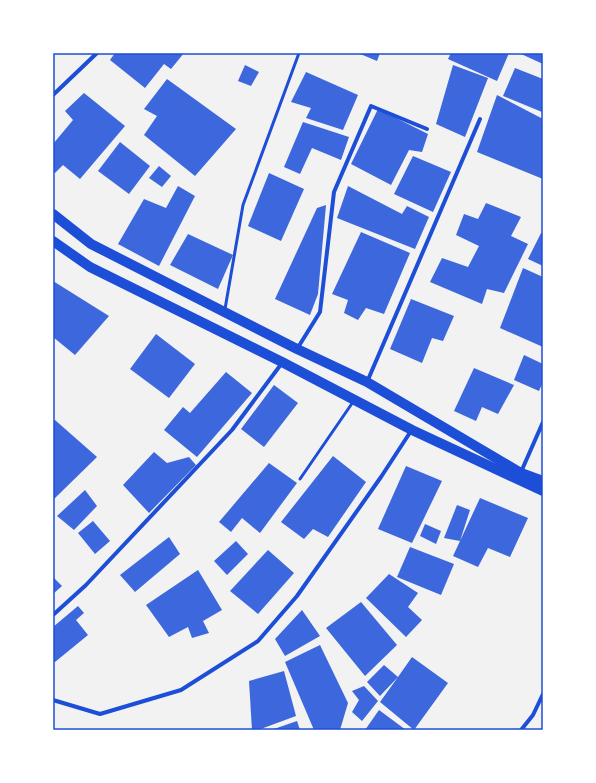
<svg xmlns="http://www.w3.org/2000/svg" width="596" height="783" font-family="Lato,sans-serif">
  <rect width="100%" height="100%" fill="#f2f2f2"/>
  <g fill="#3d67dc">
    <polygon points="115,53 184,53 171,69 164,64 145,88 110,60"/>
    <polygon points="358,53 380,53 377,61"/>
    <polygon points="451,53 509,53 497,81 448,59"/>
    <polygon points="519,53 543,53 543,64"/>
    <polygon points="245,65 259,72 251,86 238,81"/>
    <polygon points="453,65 488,78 465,137 436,124"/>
    <polygon points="515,68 543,79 542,112 503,96"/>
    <polygon points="306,72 358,95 343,130 306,118 311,108 291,102"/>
    <polygon points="167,79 236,129 195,176 144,135 157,116 144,109"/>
    <polygon points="84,93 125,126 80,179 63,165 55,173 53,171 53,144 73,120 65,111"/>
    <polygon points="497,95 543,119 543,179 477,152"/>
    <polygon points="378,109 428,134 422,152 409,150 391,185 351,164"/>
    <polygon points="303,122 349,137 341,160 312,148 300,174 284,167"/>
    <polygon points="120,142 150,166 129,194 98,171"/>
    <polygon points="413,156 451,172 433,212 394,194"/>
    <polygon points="159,166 171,176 162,187 149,178"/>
    <polygon points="269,173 304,189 281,241 248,226"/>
    <polygon points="178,186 195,196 159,266 118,244 144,199 166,208"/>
    <polygon points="348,186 402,214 407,206 429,217 415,249 337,218"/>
    <polygon points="486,203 521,217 511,236 528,244 504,293 487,289 482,304 430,282 442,258 468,267 479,246 456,235 464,214 478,219"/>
    <polygon points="326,205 318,294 310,315 275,299 317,208"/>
    <polygon points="361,232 410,253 384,314 366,308 358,320 344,313 348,300 332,294"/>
    <polygon points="541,233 543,234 543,266 528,259"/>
    <polygon points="188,234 233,255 218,289 170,265"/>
    <polygon points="523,268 543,277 543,347 500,328"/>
    <polygon points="53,281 109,316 75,355 53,337"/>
    <polygon points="411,299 454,316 443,341 432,338 422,363 390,349"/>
    <polygon points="156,334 195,364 169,398 130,369"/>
    <polygon points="524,355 543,364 543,382 539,391 514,380"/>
    <polygon points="474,368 514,385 498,414 482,407 476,421 454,411"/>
    <polygon points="226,372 252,393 197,457 164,430 183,407 190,413"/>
    <polygon points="274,385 298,403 264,447 241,429"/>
    <polygon points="55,420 97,457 53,500 53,422"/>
    <polygon points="154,452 167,463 189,457 196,465 149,513 123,485"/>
    <polygon points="333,456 366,482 328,537 313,529 304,539 281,522"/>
    <polygon points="269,463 297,483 260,533 242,518 231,532 219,522"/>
    <polygon points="406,466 442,481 412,543 378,529"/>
    <polygon points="85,490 97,506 74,530 57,516"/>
    <polygon points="480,498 528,518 510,557 488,548 478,567 453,556 460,541 444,538 457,505 470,510 460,541"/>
    <polygon points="93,521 110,541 95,554 78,533"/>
    <polygon points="425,524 441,531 436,544 420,536"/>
    <polygon points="169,537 180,554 135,592 120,575"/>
    <polygon points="236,541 248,554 227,575 214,561"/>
    <polygon points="410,547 454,564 441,595 397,577"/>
    <polygon points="268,550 294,573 258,614 230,591"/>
    <polygon points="198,570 222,610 203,621 209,633 192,638 188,627 169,637 146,605"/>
    <polygon points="389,574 418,593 408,607 422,620 406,637 366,598"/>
    <polygon points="53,577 62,586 53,594"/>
    <polygon points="361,602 397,645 365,676 326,628"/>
    <polygon points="78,606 84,613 76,620 88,635 55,662 53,660 53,627"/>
    <polygon points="302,610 320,636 285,656 275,639"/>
    <polygon points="320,645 348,703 340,730 314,730 285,662"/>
    <polygon points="412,657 448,683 414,730 380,702 398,677 380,696 367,682 384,665 398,677"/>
    <polygon points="284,671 296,716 258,730 252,730 249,681"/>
    <polygon points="364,686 378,701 362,721 352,712 359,700 352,691"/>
    <polygon points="379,710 406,730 365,730"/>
    <polygon points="297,721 300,730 271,730"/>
  </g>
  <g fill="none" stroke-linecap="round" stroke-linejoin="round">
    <g stroke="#1d4ed8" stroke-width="3">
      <polyline points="225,309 243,205 299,53"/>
      <polyline points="300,479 353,402"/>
    </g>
    <g stroke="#1d4ed8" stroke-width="4">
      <polyline points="53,95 97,53"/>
      <polyline points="297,349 320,312 334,192 371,106 427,129"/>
      <polyline points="367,382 480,119"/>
      <polyline points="521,472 543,422"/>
      <polyline points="53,615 86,585 232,430 282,363"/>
      <polyline points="53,700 100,714 181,690 258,641 297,596 381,477 411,431"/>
      <polyline points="521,730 533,715 543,694"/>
    </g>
    <g stroke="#1d4ed8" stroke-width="10">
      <polyline points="53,214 91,244 297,349 367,382 521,473 543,481"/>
      <polyline points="53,241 90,267 282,362 412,430 543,491"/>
    </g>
  </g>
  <rect width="596" height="783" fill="none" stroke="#ffffff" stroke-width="108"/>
  <rect x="54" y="54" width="488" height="675" fill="none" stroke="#1d4ed8" stroke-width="1.5"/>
</svg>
